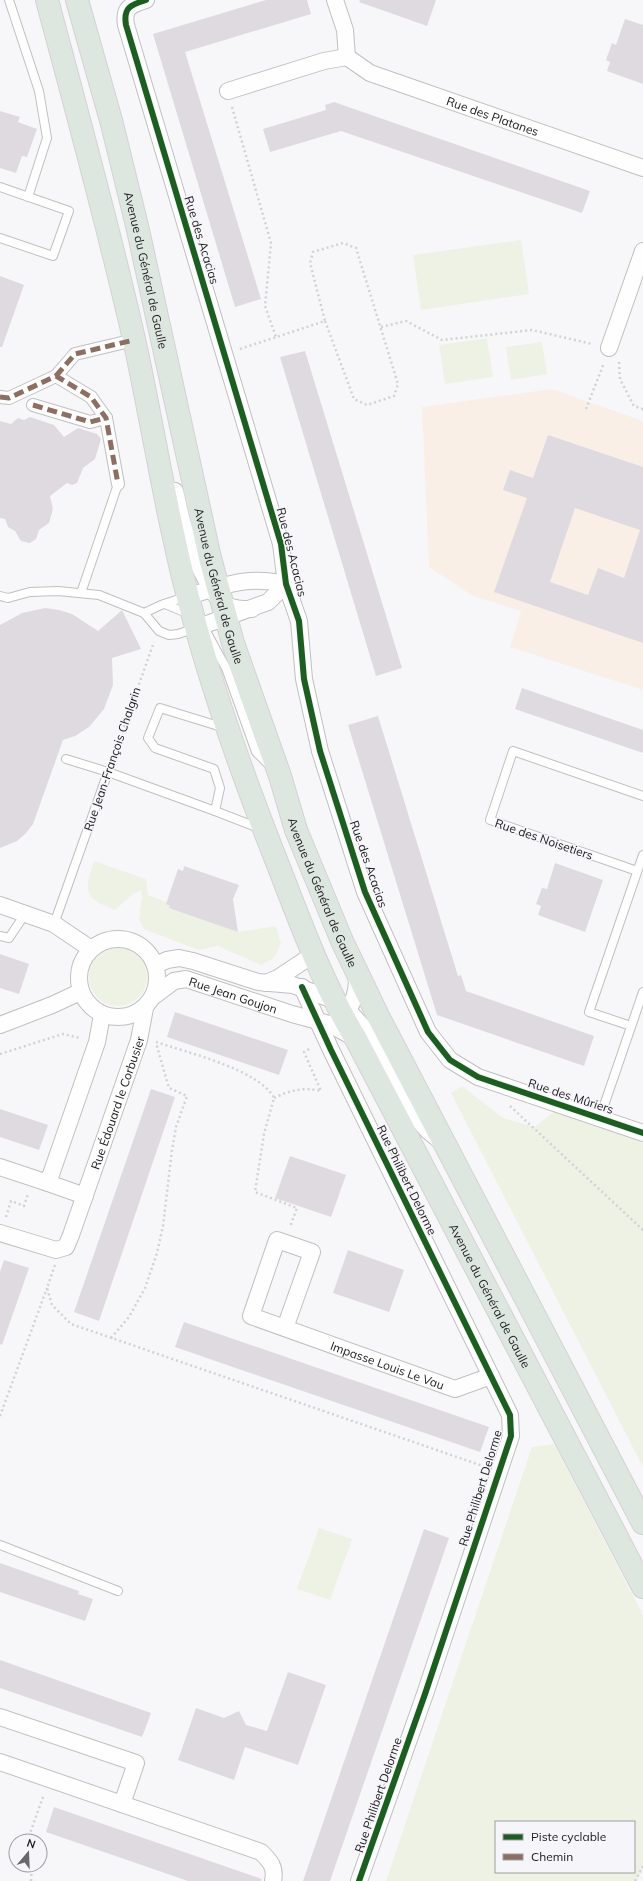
<svg xmlns="http://www.w3.org/2000/svg" width="643" height="1881" font-family="Mulish,sans-serif">
  <rect width="100%" height="100%" fill="#f7f7f9"/>
  <polygon fill="#f9efe7" points="552,389 643,421 643,690 510,647 521,611 473,596 429,567 422,407"/>
  <g fill="#edf2e4" fill-rule="evenodd">
    <polygon points="521,240 529,294 421,310 413,255"/>
    <polygon points="487,338 493,377 445,384 439,345"/>
    <polygon points="542,342 547,374 511,380 506,347"/>
    <path d="M94,861L146,879L148,895L166,902V904L229,926L228,928L238,932L276,926L281,944L274,958L261,965L218,946L198,950L144,929L139,919L142,897L141,890L133,894L115,910C83,898 84,891 94,861Z"/>
    <circle cx="118" cy="977" r="29"/>
    <polygon points="462,1086 503,1118 535,1127 556,1110 643,1143 643,1467 451,1093"/>
    <path d="M554,1444L643,1615V1867L637,1881H386L532,1447ZM496,1822H634V1872H496Z"/>
    <polygon points="319,1528 352,1539 330,1600 297,1589"/>
  </g>
  <g fill="#dfdae0" fill-rule="evenodd">
    <polygon points="266,0 307,0 311,14 185,52 261,299 235,307 153,34"/>
    <polygon points="360,0 436,0 427,26 359,2"/>
    <polygon points="625,19 643,25 643,84 607,71 610,62 606,60 612,43 616,45"/>
    <polygon points="334,102 590,191 582,213 341,131 270,152 263,129 326,110 325,105"/>
    <polygon points="0,111 20,117 18,122 37,129 27,157 22,156 16,173 0,168"/>
    <polygon points="0,276 24,285 2,347 0,347"/>
    <polygon points="305,351 402,668 376,676 280,357"/>
    <polygon points="30,417 54,425 64,437 78,428 97,434 101,439 95,459 83,468 77,483 72,485 67,483 50,496 53,509 49,523 39,530 36,539 30,543 21,541 15,531 8,527 5,519 0,518 0,421 11,424 18,418 24,420"/>
    <path d="M548,435L643,467V643L494,592L527,498L503,490L510,470L533,478ZM575,508L640,530L624,578L598,568L588,595L550,582Z"/>
    <polygon points="45,608 59,610 72,614 98,631 122,610 141,649 112,658 113,685 104,709 89,727 75,736 63,740 33,824 26,833 17,841 0,848 0,625 22,613"/>
    <polygon points="522,688 643,730 643,753 515,709"/>
    <polygon points="378,716 458,976 461,975 466,991 594,1036 584,1066 437,1015 348,725"/>
    <polygon points="555,863 603,880 585,932 538,915 541,906 536,904 542,888 547,889"/>
    <polygon points="184,866 239,885 233,899 238,932 169,908 170,906 166,904 178,869 183,871"/>
    <polygon points="0,954 29,964 19,994 0,988"/>
    <polygon points="175,1012 288,1050 279,1075 167,1037"/>
    <polygon points="151,1089 175,1097 99,1321 74,1312"/>
    <polygon points="0,1109 48,1125 39,1150 0,1137"/>
    <polygon points="290,1156 346,1175 331,1217 275,1198"/>
    <polygon points="348,1250 404,1270 389,1312 333,1293"/>
    <polygon points="4,1260 29,1268 2,1345 0,1344 0,1272"/>
    <polygon points="184,1322 489,1427 480,1452 175,1347"/>
    <polygon points="424,1529 449,1538 330,1881 303,1881"/>
    <polygon points="0,1563 79,1591 78,1594 93,1599 85,1621 0,1592"/>
    <polygon points="0,1660 151,1713 142,1737 0,1688"/>
    <polygon points="288,1672 326,1685 298,1765 245,1747 234,1780 178,1760 196,1708 224,1718 239,1711 246,1725 267,1731"/>
    <polygon points="54,1807 262,1879 261,1881 188,1881 46,1832"/>
  </g>
  <g fill="none" stroke-linecap="round" stroke-linejoin="round">
    <defs>
      <g id="service">
        <polyline points="9,0 39,91 47,138 28,197"/>
        <polyline points="0,187 69,211 53,256 0,238"/>
        <polyline points="81,593 118,484"/>
        <polyline points="0,596 8,598 30,592 58,591 99,595 144,613 159,631 169,635 178,634 196,628"/>
        <polyline points="165,604 189,614"/>
        <polyline points="144,613 161,605 188,596"/>
        <polyline points="207,633 226,668 256,752 269,765"/>
        <polyline points="66,759 108,772 215,811 220,788 214,769 155,748 148,738 160,708 225,728"/>
        <polyline points="215,811 259,828"/>
        <polyline points="637,871 490,820 513,751 643,796"/>
        <polyline points="54,924 108,772"/>
        <polyline points="0,936 9,938 25,914"/>
        <polyline points="631,1026 589,1012 643,855"/>
        <polyline points="600,1117 643,992"/>
        <polyline points="0,1545 118,1591"/>
      </g>
      <g id="pedestrian">
        <polyline points="56,376 75,354 134,340"/>
        <polyline points="0,397 9,398 56,376 91,397 106,418 118,484"/>
        <polyline points="33,405 90,422 106,418"/>
      </g>
      <g id="minor">
        <path d="M146,0C131,5 123,7 126,25L281,544L286,584L299,621L304,679L320,751L365,892L428,1032L450,1060L478,1077L643,1133"/>
        <polyline points="335,0 345,30 347,57"/>
        <path id="s1" d="M347,57L370,73L643,168"/>
        <polyline points="228,91 324,61 347,57"/>
        <polyline points="609,348 643,251"/>
        <path d="M175,491C178,503 180,516 184,528C189,545 210,595 224,604C233,609 242,609 252,609"/>
        <path d="M188,596C224,586 247,575 286,584"/>
        <polyline points="196,628 268,602 286,584"/>
        <polyline points="0,905 54,924 91,949"/>
        <circle cx="118" cy="978" r="39"/>
        <polyline points="156,965 167,960 179,958 193,961 258,982 293,985 328,998 348,1010 363,1027 385,1057 409,1106 417,1118 427,1130 438,1139"/>
        <polyline points="266,983 278,978 314,954"/>
        <polyline points="302,987 331,1050 510,1415 511,1436 425,1694 359,1881"/>
        <path id="s2" d="M154,996L174,981L186,979L292,1014L329,1024L355,1038"/>
        <path d="M341,1018C353,1007 359,989 356,974"/>
        <polyline points="0,1025 52,1005 80,992"/>
        <polyline points="0,1167 48,1183 97,1042 102,1015"/>
        <polyline points="48,1183 85,1196"/>
        <path id="s3" d="M0,1233L56,1250L66,1247L71,1235L139,1040L145,1008"/>
        <path id="s4" d="M285,1328L312,1252L277,1240L251,1316L455,1389L491,1376"/>
        <polyline points="0,1717 136,1763 122,1804"/>
        <path d="M0,1762L261,1852C270,1861 276,1867 273,1881"/>
      </g>
      <g id="primary">
        <path id="s5" d="M47,0C77,112 108,225 134,339C154,431 168,525 193,616C216,702 247,787 280,870C302,927 324,986 356,1039L643,1587"/>
        <path id="s6" d="M77,0L112,124L138,230L210,558L233,643L280,776L296,830L342,941L378,1016L643,1523"/>
      </g>
    </defs>
    <use href="#service" stroke="#c0c0c1" stroke-width="10"/>
    <use href="#pedestrian" stroke="#c0c0c1" stroke-width="14"/>
    <use href="#minor" stroke="#c0c0c1" stroke-width="18"/>
    <use href="#primary" stroke="#d3d3d4" stroke-width="24"/>
    <g stroke="#d2d2d4" stroke-width="2.5" stroke-dasharray="2 3" stroke-linecap="butt">
      <polyline points="232,107 271,243 265,306 276,337"/>
      <polyline points="381,327 406,321 442,340 532,330 592,344"/>
      <polyline points="240,349 325,321 310,263 313,252 343,243 356,248 398,384 394,396 367,405 354,399 325,321"/>
      <polyline points="619,362 620,379 634,406 643,409"/>
      <polyline points="586,409 604,363"/>
      <polyline points="112,760 154,642"/>
      <path d="M156,1042C186,1052 260,1070 274,1098L264,1134L255,1192L297,1208L290,1227"/>
      <polyline points="0,1054 63,1034 80,1038"/>
      <path d="M274,1098C290,1090 304,1087 321,1091L304,1052L311,1048"/>
      <polyline points="510,1106 643,1230"/>
      <polyline points="6,1217 11,1201 24,1206 28,1194"/>
      <polyline points="55,1265 47,1288 52,1305 71,1324 483,1466"/>
      <polyline points="111,1338 129,1317 145,1288 157,1253 163,1226 172,1150 176,1127 187,1096 169,1088 156,1043"/>
      <polyline points="0,1416 47,1288"/>
      <polyline points="29,1841 28,1839 44,1794"/>
      <polyline points="31,1881 32,1865"/>
      <polyline points="635,1881 643,1866"/>
    </g>
    <use href="#service" stroke="#fefefe" stroke-width="8"/>
    <use href="#pedestrian" stroke="#fefefe" stroke-width="12"/>
    <use href="#minor" stroke="#fefefe" stroke-width="16"/>
    <use href="#primary" stroke="#dee6e0" stroke-width="22"/>
    <g stroke="#8d6e63" stroke-width="5" stroke-dasharray="10 5" stroke-linecap="butt">
      <polyline points="56,376 75,354 134,340"/>
      <polyline points="0,397 9,398 56,376 91,397 106,418 118,484"/>
      <polyline points="33,405 90,422 106,418"/>
    </g>
    <defs>
      <g id="cycleway">
        <path d="M146,0C131,5 123,7 126,25L281,544L286,584L299,621L304,679L320,751L365,892L428,1032L450,1060L478,1077L643,1133"/>
        <polyline points="302,987 331,1050 510,1415 511,1436 425,1694 359,1881"/>
      </g>
    </defs>
    <use href="#cycleway" stroke="#f6f6fa" stroke-width="8"/>
    <use href="#cycleway" stroke="#1b5e20" stroke-width="6"/>
  </g>
  <g text-anchor="middle" dominant-baseline="central" stroke-width="3" stroke-linejoin="round" paint-order="stroke">
    <g font-size="12" fill="#1b1b1d" stroke="#f6f6fa">
      <text stroke="none"><textPath href="#s1" startOffset="158">Rue des Platanes</textPath></text>
      <text transform="translate(202 240) rotate(73)">Rue des Acacias</text>
      <text stroke="none"><textPath href="#s6" startOffset="279">Avenue du Général de Gaulle</textPath></text>
      <text transform="translate(292 552) rotate(76)">Rue des Acacias</text>
      <text stroke="none"><textPath href="#s6" startOffset="603">Avenue du Général de Gaulle</textPath></text>
      <text transform="translate(112 759) rotate(-71)">Rue Jean-François Chalgrin</text>
      <text transform="translate(544 839) rotate(19)">Rue des Noisetiers</text>
      <text transform="translate(369 864) rotate(71)">Rue des Acacias</text>
      <text stroke="none"><textPath href="#s6" startOffset="927">Avenue du Général de Gaulle</textPath></text>
      <text stroke="none"><textPath href="#s2" startOffset="87">Rue Jean Goujon</textPath></text>
      <text transform="translate(571 1096) rotate(18)">Rue des Mûriers</text>
      <text stroke="none"><textPath href="#s3" startOffset="222">Rue Édouard le Corbusier</textPath></text>
      <text transform="translate(407 1180) rotate(64)">Rue Philibert Delorme</text>
      <text stroke="none"><textPath href="#s5" startOffset="1377">Avenue du Général de Gaulle</textPath></text>
      <text stroke="none"><textPath href="#s4" startOffset="343">Impasse Louis Le Vau</textPath></text>
      <text transform="translate(480 1488) rotate(-73)">Rue Philibert Delorme</text>
      <text transform="translate(378 1795) rotate(-71)">Rue Philibert Delorme</text>
    </g>
  </g>
  <rect x="495" y="1821" width="140" height="52" fill="#f6f6fa" stroke="#9e9ea2"/>
  <rect x="503" y="1834" width="20" height="6" fill="#1b5e20" stroke="#9e9ea2"/>
  <text x="531" y="1841" font-size="12" fill="#1b1b1d">Piste cyclable</text>
  <rect x="503" y="1854" width="20" height="6" fill="#8d6e63" stroke="#9e9ea2"/>
  <text x="531" y="1861" font-size="12" fill="#1b1b1d">Chemin</text>
  <g transform="translate(28 1853) rotate(19)"><circle r="19" fill="#f6f6fa" stroke="#9e9ea2"/>
  <path d="M0-3L7 15L0 10L-7 15Z" fill="#68686a"/>
  <text y="-6" font-size="11" font-weight="bold" text-anchor="middle" fill="#1b1b1d">N</text>
  </g>
</svg>
